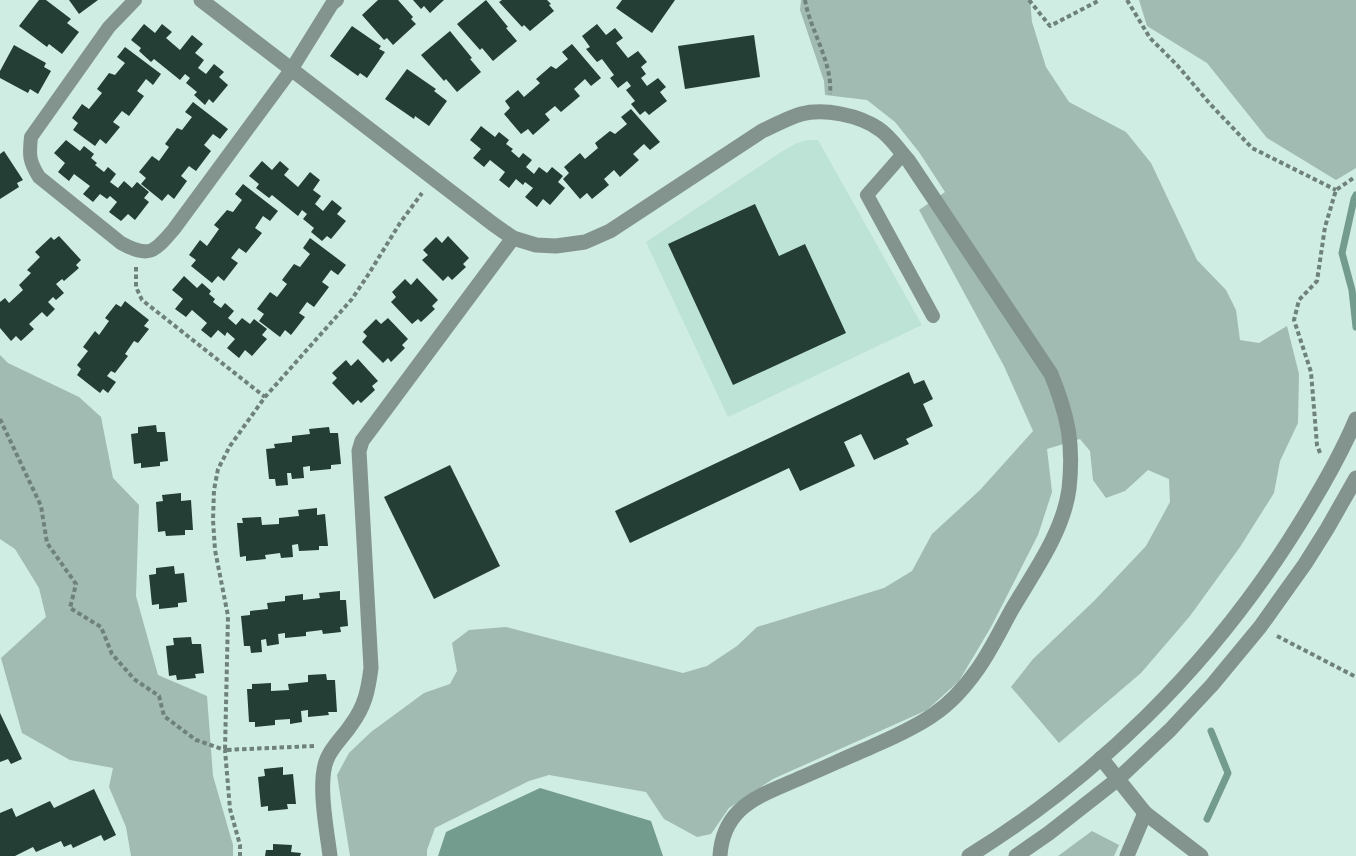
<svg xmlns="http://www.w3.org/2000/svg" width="1356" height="856" font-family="'IBM Plex Sans',sans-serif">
  <rect width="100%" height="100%" fill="#d0ede3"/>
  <polygon fill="#bde3d6" points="807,140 818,140 922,325 728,417 646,242 781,152 795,144"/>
  <g fill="#a1bab2">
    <polygon points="801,0 1030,0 1032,22 1046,67 1069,102 1126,132 1151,163 1197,260 1226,290 1236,310 1240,340 1259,343 1287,326 1299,374 1298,423 1280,461 1274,493 1240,547 1190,616 1141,673 1059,743 1011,687 1033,659 1094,601 1146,546 1170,502 1169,479 1148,470 1125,491 1106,498 1093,480 1090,451 1080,439 1047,449 1052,492 1038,535 991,627 959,681 927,710 773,779 729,808 711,834 697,837 664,819 646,792 549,775 529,781 435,828 427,850 427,856 350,856 337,775 349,753 371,732 424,693 450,684 457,671 452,643 469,630 506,627 683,673 707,666 737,646 757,627 884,588 912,571 932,534 980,490 1033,431 1004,366 919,210 945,192 919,152 895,122 867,100 825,95 824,81 800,10"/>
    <polygon points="1139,0 1356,0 1356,168 1336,180 1267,138 1207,63 1147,26"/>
    <polygon points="0,355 8,363 79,397 101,417 113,478 139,505 136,596 158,675 207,696 213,776 233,845 233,856 131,856 126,827 109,787 113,768 70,760 22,733 1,658 46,617 39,588 15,549 0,539"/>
    <polygon points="1092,831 1119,845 1114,856 1058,856"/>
  </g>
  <polygon fill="#739b8e" points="540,788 651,821 663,856 438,856 446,832"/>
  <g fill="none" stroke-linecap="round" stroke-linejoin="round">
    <g stroke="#739b8e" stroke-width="7">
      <polyline points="1356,195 1354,199 1342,253 1352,290 1356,327"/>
      <polyline points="1207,819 1228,773 1211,731"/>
    </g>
  </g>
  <g fill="#243d35">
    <polygon points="39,0 46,0 71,19 67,23 79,32 62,54 49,44 47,47 19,26"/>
    <polygon points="69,0 98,0 79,14"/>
    <polygon points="378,0 398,0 413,17 411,19 416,24 393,45 387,38 384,40 362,15"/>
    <polygon points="413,0 444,0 430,13 424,6 421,9"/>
    <polygon points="486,0 508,27 506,28 517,41 493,61 482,48 480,50 457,24"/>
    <polygon points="502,0 547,0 551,4 549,5 554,11 530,31 524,25 522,27 499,2"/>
    <polygon points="622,0 675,0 652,33 616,8"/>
    <polygon points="144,24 155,33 162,24 172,32 166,38 180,50 192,35 203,44 195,53 204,60 198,68 206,74 214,64 224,72 219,77 228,85 213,103 209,99 205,105 194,95 197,92 186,83 190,78 185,74 180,80 154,59 151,62 139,51 141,48 131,40"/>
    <polygon points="597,24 606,35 615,28 623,38 616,43 628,58 638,51 647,62 641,67 646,74 641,78 647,86 658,78 666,87 660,92 667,101 649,115 645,111 640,115 631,104 635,101 626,90 631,86 627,81 618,88 610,78 614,75 602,59 597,62 586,49 590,47 582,36"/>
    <polygon points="352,26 381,46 379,49 385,52 367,78 360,73 358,76 330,56"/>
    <polygon points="450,31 472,58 470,59 481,72 457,92 446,79 444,81 421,55"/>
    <polygon points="754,35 760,77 685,89 678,46"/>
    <polygon points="572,44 601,78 591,86 585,79 574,89 580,96 561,112 555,106 545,114 550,120 533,135 528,129 521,134 504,114 510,108 505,101 518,90 524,97 540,83 536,79 551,66 556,69 568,59 562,52"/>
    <polygon points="14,45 46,63 44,67 51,71 38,94 30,89 28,93 0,78 0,71"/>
    <polygon points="125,47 161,74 153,85 146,79 137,91 144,96 129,116 122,111 113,122 120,127 106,144 100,139 95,146 73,130 78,123 72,118 82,104 89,109 102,93 97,89 109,73 115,75 125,63 117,57"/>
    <polygon points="407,69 436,89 434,91 447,101 429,126 415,116 414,119 385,99"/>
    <polygon points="193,102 228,129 220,139 213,134 204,145 211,151 196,171 189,166 181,176 187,181 174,199 168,194 162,201 141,184 146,178 139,172 152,156 159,161 169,147 165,144 177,128 182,130 192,117 185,112"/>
    <polygon points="631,109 660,142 650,150 644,144 633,154 639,160 620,177 614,170 604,179 609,185 592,199 587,193 580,199 563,179 569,173 564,167 580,153 585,159 598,148 595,143 610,131 615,134 627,124 621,117"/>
    <polygon points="481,126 495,137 499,132 509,140 506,144 513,149 511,151 519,158 523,153 532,160 526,167 534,174 539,167 547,173 552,167 563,176 558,182 565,188 550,205 543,199 537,207 525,197 533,188 525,182 523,185 516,179 509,188 499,180 505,172 490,160 484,167 473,158 481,149 470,140"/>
    <polygon points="66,140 80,151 84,146 94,154 91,158 97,163 95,165 104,172 108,167 116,174 110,182 118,188 124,181 132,188 137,182 149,192 144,198 149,202 135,220 128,214 121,221 109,212 117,202 110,196 107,199 100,194 93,202 83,194 90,186 74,174 69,181 58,172 65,163 54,153"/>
    <polygon points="4,151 23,180 17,183 19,187 0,199 0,154"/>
    <polygon points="262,161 272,170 280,161 289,169 284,175 298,187 310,172 320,180 313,190 321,196 315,204 323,211 332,200 342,208 337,214 346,221 331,239 327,236 322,241 311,232 314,228 303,219 307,214 302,210 298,216 272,195 269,198 256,188 259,184 249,176"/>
    <polygon points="243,184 278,211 270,221 263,216 255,228 262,233 246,253 239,248 231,258 238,263 224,281 218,276 212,283 191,266 196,260 189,255 200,240 207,246 219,229 214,225 227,210 233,212 242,200 235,194"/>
    <polygon points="755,204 779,256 805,244 846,333 733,385 668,244"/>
    <polygon points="59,236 81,260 76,265 79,268 64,281 62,279 56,284 64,293 56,300 53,297 48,302 55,309 47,317 42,312 29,324 34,329 21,341 16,336 11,341 0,328 0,302 5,298 9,303 23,290 19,285 31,273 27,270 40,257 35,252 51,237 54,240"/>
    <polygon points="448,236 469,258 463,264 466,267 452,280 448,276 443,281 422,260 428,255 423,250 436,237 442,243"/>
    <polygon points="310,238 346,265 338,275 331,270 322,282 329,287 314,307 307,302 299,313 305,317 291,335 285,330 280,337 259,321 264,314 257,309 270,292 277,297 287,284 282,280 294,264 300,267 310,254 303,248"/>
    <polygon points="184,276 197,288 202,283 211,291 209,294 215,299 213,302 221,308 225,303 234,311 228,318 236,325 242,318 250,324 254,319 267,329 262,335 267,339 252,356 245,350 239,358 227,348 235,339 227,332 225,336 218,330 211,338 201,330 207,323 192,310 186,317 175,309 183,299 172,290"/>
    <polygon points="417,278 438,300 432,306 435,309 421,322 418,319 412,324 391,302 396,297 392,292 405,279 411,285"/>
    <polygon points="125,301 149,320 144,326 149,329 138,343 134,341 125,354 128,356 115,373 111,371 107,376 116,382 108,393 103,389 100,393 77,375 81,369 77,365 88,351 83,347 95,331 99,335 109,321 105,318 116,304 121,307"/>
    <polygon points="388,318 408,339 402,345 405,348 391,362 388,358 383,363 362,342 367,336 363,332 376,319 381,324"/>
    <polygon points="358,359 378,381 372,386 375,390 361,403 358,400 353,405 332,383 337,378 332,373 346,360 351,366"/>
    <polygon points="909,372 914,384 924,380 933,399 923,404 933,426 906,439 909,444 874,460 861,434 844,442 855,466 800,491 789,468 630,543 615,511"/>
    <polygon points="156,425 157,432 165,432 168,461 160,462 160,466 141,468 141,463 134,464 131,434 138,433 138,427"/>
    <polygon points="329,427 330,433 338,433 341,464 331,465 331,469 310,471 310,466 303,467 304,478 292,479 291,473 287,473 288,485 276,486 275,479 269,479 266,449 275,448 274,444 292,442 292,436 310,434 309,429"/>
    <polygon points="450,465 500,566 434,599 384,497"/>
    <polygon points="181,493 181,501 191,500 193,530 185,530 185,535 166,536 165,531 158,532 156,502 163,501 162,495"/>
    <polygon points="317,508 317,515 325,514 328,546 319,546 319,550 299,551 298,544 292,545 293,557 281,558 280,553 265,555 266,559 246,561 246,556 240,557 237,523 243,523 242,518 261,517 262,525 279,524 279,518 299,516 298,510"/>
    <polygon points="174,566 175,574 184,573 187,602 178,603 178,607 159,609 159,604 152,605 149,575 156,574 156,568"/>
    <polygon points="340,591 340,600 346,600 348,626 340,627 341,632 323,634 322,630 306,632 306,636 285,638 285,633 278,634 279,644 267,646 266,639 261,640 262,652 251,653 250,646 244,646 241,616 250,615 250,611 268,609 267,603 285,601 285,596 303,594 303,600 320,598 319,593"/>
    <polygon points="191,637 192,644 201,644 204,673 195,674 196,678 177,680 176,675 169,676 166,646 174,645 173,638"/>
    <polygon points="326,674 327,680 335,680 337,712 328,712 329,715 308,717 308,710 301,711 302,722 290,724 290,719 275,720 275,725 255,727 255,722 249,722 247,689 252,689 252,684 271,683 271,691 289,690 288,684 308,682 308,675"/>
    <polygon points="0,713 22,759 11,764 8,759 0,762"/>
    <polygon points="283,767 283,775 293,774 296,804 287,804 288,809 268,811 268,806 261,807 258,777 265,776 264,769"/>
    <polygon points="94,789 116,835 104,841 101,835 73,848 71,844 64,847 61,841 36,852 33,847 15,856 0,856 0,813 12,808 16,817 50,801 54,808"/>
    <polygon points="273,844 292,845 291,852 301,853 300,856 265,856 266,850 273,850"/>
  </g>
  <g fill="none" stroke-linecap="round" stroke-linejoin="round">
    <g stroke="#6e827b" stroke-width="4" stroke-dasharray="4.5 3" stroke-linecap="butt">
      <path d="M805,0C810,30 833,63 830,94"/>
      <polyline points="1029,0 1050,26 1100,0"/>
      <polyline points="1127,0 1150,38 1177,65 1211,105 1252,148 1336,190"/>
      <polyline points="136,267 136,287 142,300 265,397"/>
      <polyline points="0,419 41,506 47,543 76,584 70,608 101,627 112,654 134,679 159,696 164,716 196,740 225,750 230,809 240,845 240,856"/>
      <polyline points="1320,453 1317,445 1311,372 1294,320 1299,300 1317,281 1325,227 1336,190 1355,177"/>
      <polyline points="1277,636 1356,677"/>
      <polyline points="314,746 225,750 228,616 215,550 213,520 214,490 218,469 230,446 265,397 352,299 368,275 400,223 422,193"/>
    </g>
    <g stroke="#83948e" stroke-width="14">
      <path d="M135,0L109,27L31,137C29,155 29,161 39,177L121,243C150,259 155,251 174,229L291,70L332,4L337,0"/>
      <polyline points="903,154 867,195 933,316"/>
    </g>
    <path stroke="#83948e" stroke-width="15" d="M330,856C327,831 317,782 327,759C332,746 344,736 351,725C365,706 368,691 371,668L359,451L362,441L513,238"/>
    <g stroke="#83948e" stroke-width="15">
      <path d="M201,0L493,224L513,238L536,245L556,246L585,242L610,231L762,131C775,125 788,118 801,114C824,108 859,115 879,129C890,136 899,150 908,160L1051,374C1068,416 1074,443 1069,489C1063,533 1033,573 1011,611C1000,631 990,652 977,670C965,687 951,703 933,715C913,729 891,738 869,748C845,758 822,769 798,779C778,788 754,796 739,811C727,823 721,839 720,856"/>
      <polyline points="1101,758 1145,813 1201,856"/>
      <path d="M969,856C1097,777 1206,669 1288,542C1313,503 1338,462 1356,419"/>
      <polyline points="1016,856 1049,833 1118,779 1170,730 1212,685 1260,627 1305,564 1327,529 1356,478"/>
      <polyline points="1127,856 1145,813"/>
    </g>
  </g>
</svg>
